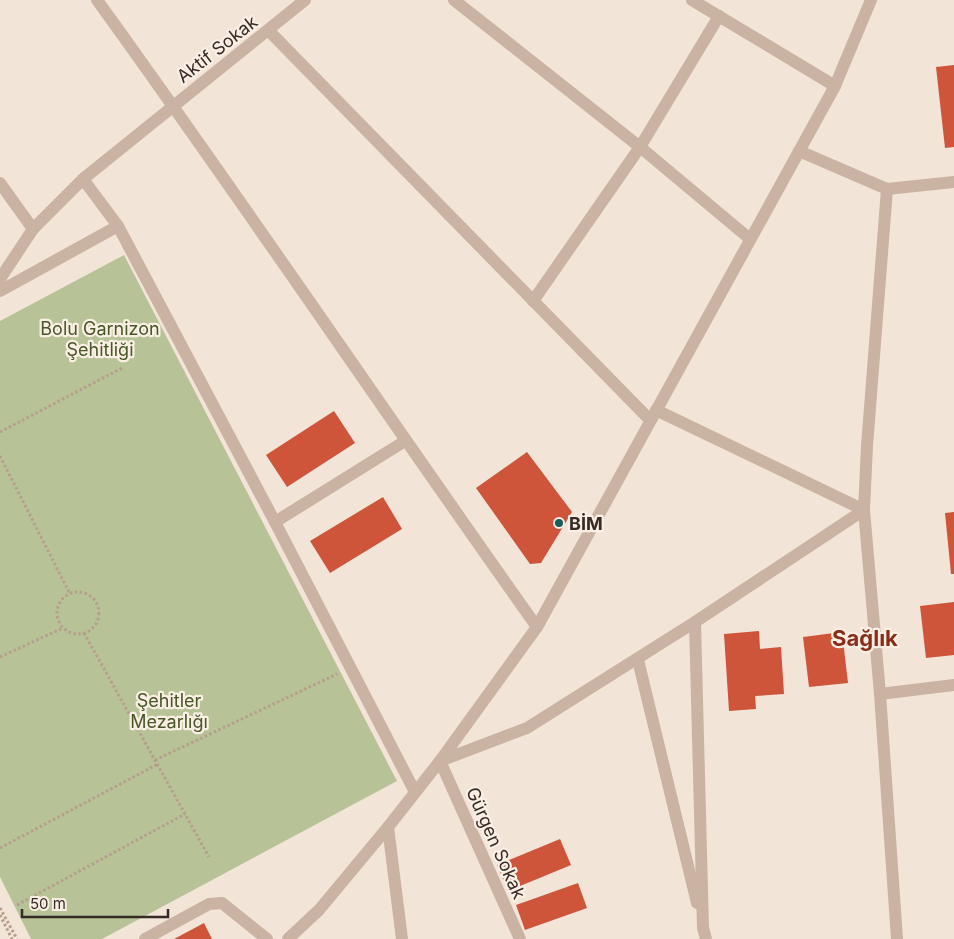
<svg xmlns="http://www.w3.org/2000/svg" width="954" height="939" font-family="Inter,sans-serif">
  <rect width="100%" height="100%" fill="#f3e4d8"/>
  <polygon fill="#b7c397" points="124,255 397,781 102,939 31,939 0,877 0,321"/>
  <g fill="#ce543a">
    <polygon points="954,65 954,147 945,148 936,67"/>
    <polygon points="334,411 355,443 287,487 266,455"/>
    <polygon points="527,452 572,512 541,563 530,564 476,488"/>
    <polygon points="383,497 402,529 330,573 310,541"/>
    <polygon points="954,512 954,574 951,574 945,513"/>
    <polygon points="954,602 954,655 926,658 920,606"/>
    <polygon points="759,631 760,649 781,647 784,694 755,696 756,709 729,711 724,634"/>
    <polygon points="842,632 848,683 809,687 803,637"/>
    <polygon points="560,839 571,865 508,891 497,865"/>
    <polygon points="578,883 587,908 525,930 516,905"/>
    <polygon points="204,923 212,939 174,939"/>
  </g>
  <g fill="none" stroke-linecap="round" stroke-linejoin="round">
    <g stroke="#b79d8d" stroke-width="3" stroke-dasharray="2.5 2.5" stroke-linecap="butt">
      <polyline points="0,432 124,367"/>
      <polyline points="0,456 70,594"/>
      <circle cx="78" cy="613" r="21"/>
      <polyline points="84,633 209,857"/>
      <polyline points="0,657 63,628"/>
      <polyline points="155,760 337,674"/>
      <polyline points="0,848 158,764"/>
      <polyline points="17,905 185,814"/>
      <polyline points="0,908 17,939"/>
      <polyline points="0,915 12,939"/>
    </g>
    <g stroke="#cbb3a3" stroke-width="12">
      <path d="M97,0C247,207 389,419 537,627"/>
      <polyline points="454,0 640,147 750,239"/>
      <polyline points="692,0 835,86"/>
      <polyline points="269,31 650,420"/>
      <polyline points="799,151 887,189 954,182"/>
      <polyline points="83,179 118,226 275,522 415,792"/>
      <polyline points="0,183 33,229"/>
      <polyline points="887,189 867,446 864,510 880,694 897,939"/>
      <polyline points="0,279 33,229 83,179 305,0"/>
      <polyline points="0,291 118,226"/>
      <polyline points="533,301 640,147 719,16"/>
      <polyline points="656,410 864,510"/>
      <polyline points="275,522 405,441"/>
      <polyline points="695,622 864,510"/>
      <polyline points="638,660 697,903"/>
      <polyline points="880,694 954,685"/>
      <polyline points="388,827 402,939"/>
      <polyline points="145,939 209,904 222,903 267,939"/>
      <polyline points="288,939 319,910 388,827 440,761 537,627 835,86 871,0"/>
      <polyline points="520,939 440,761 527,728 695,622 703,928 706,939"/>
    </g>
  </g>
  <circle fill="#195a5a" stroke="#faefe4" stroke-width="2" cx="559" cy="523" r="5"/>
  <g text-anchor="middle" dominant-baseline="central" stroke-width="4.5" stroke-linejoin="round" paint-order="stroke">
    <g font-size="18" fill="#362a26" stroke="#faefe4">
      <text transform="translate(217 49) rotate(-38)">Aktif Sokak</text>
      <text transform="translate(496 843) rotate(66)">Gürgen Sokak</text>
    </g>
    <g font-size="18" fill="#485628" stroke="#faefe4">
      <text x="100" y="328">Bolu Garnizon<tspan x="100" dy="21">Şehitliği</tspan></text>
      <text x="169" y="700">Şehitler<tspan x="169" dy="21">Mezarlığı</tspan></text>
    </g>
    <g font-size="18" font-weight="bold" fill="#362a26" stroke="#faefe4" text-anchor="start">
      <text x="569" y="523">BİM</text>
    </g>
    <g font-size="22" font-weight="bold" fill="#8a2d19" stroke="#faefe4">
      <text x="865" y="638">Sağlık</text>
    </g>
  </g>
  <path d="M22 909v8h146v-8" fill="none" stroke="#362a26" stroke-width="2.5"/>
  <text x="30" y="909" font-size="15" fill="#362a26" stroke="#faefe4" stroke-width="4" paint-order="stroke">50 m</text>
</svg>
